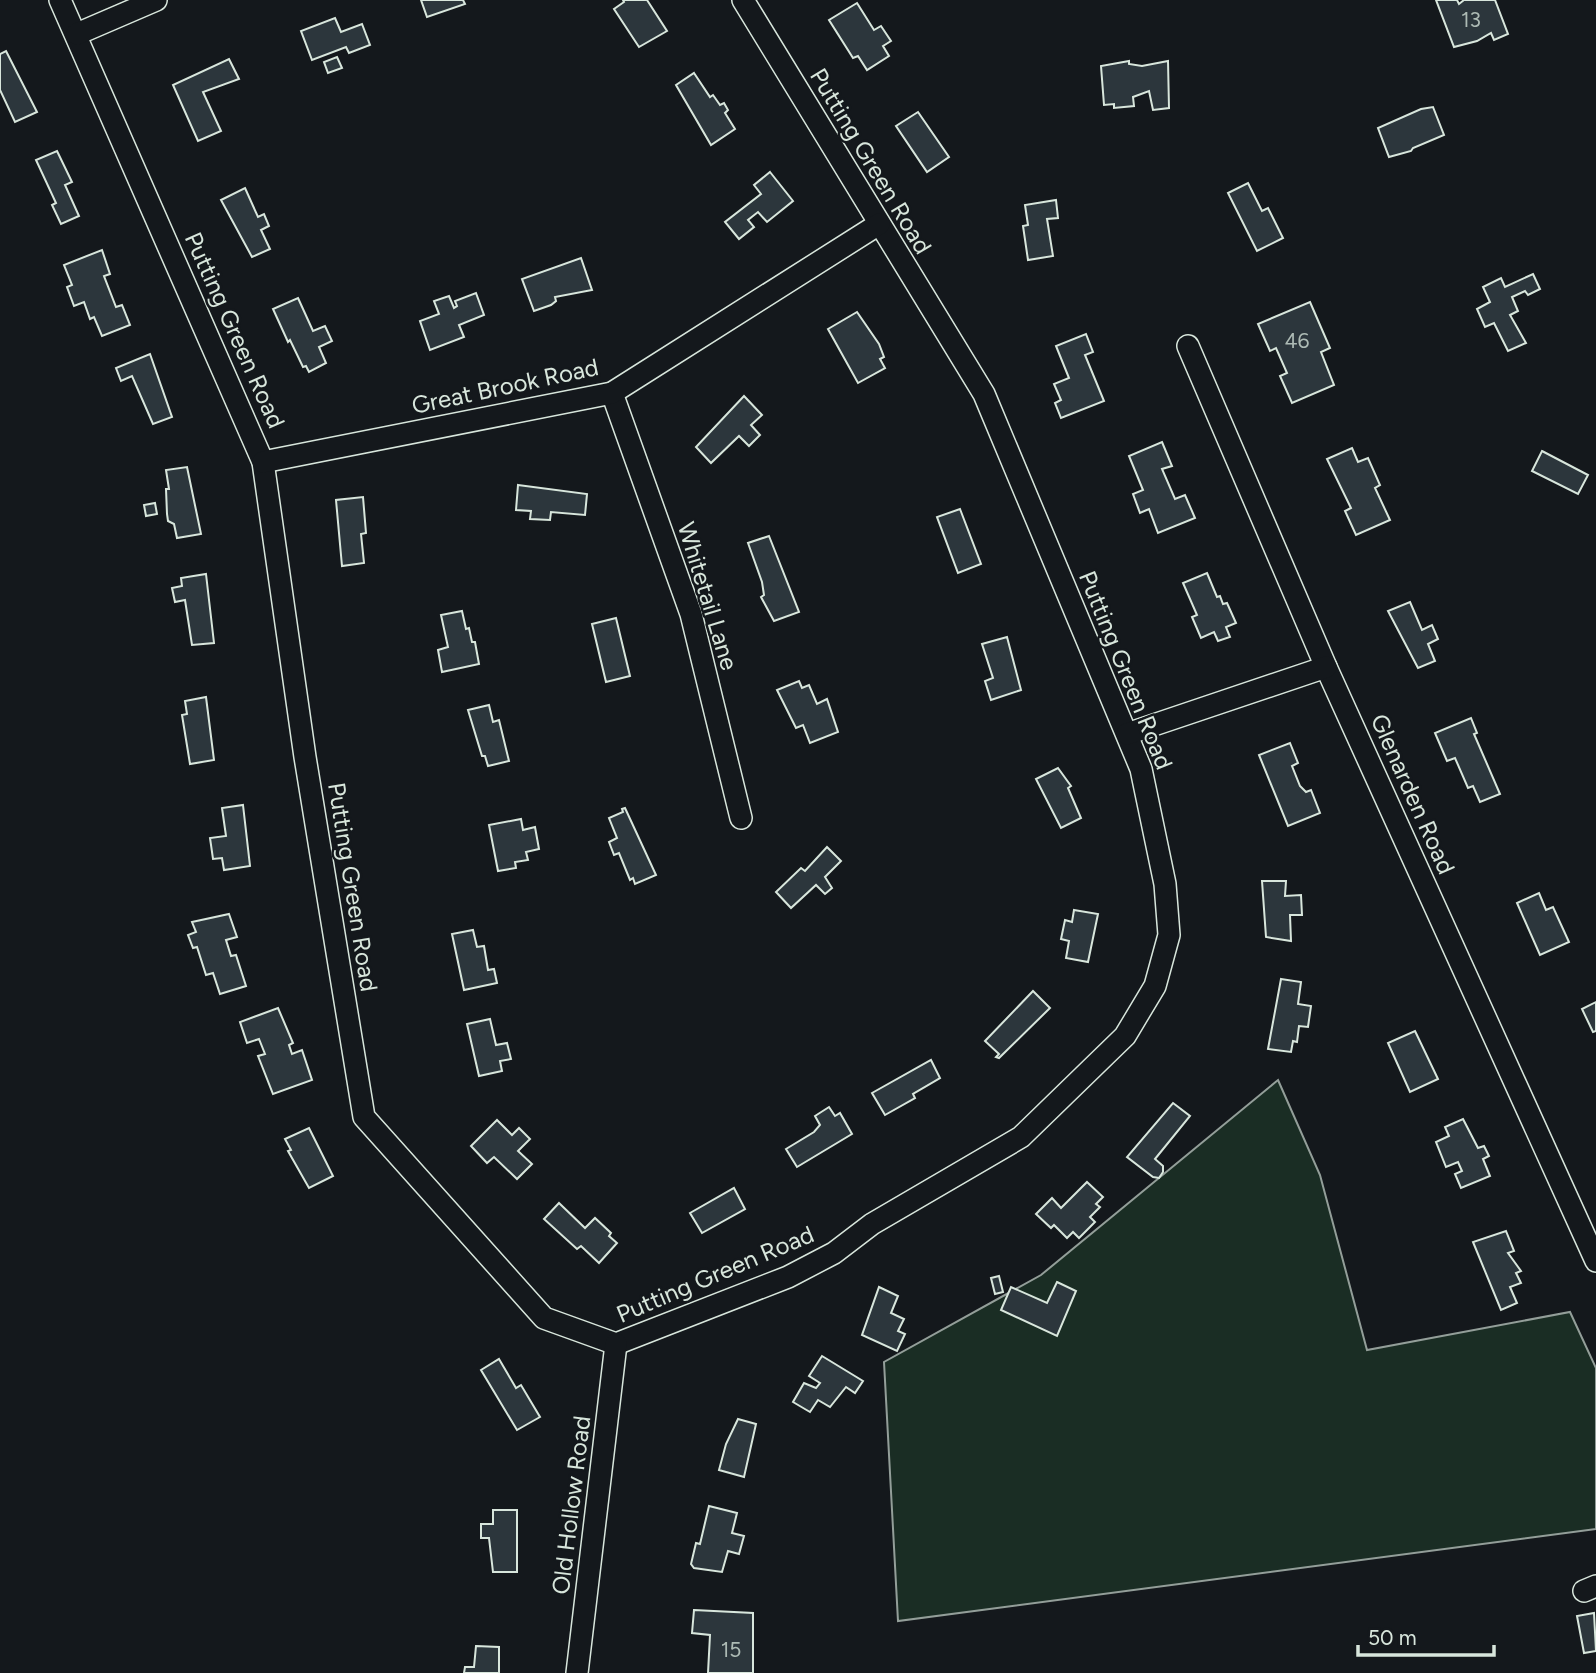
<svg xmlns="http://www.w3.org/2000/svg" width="1596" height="1673" font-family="Figtree,sans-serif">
  <rect width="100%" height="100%" fill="#14181c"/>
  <polygon fill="#1a2d24" stroke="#939e99" stroke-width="2" points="1278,1080 1320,1175 1367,1350 1570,1312 1596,1368 1596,1529 898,1621 884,1362 1041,1275"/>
  <g fill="#2c363c" stroke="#d8e6dc" stroke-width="2">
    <polygon points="421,0 463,0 465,4 427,17"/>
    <polygon points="623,0 647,0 667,31 639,47 614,9 624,2"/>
    <polygon points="1436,0 1457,0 1459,4 1464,0 1495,0 1508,34 1494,40 1491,33 1477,41 1454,47"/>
    <polygon points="857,3 874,30 881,26 891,41 883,46 889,56 867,70 858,56 853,58 829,20"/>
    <polygon points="335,18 341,32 362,24 370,45 349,53 346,47 312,60 301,31"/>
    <polygon points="6,51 37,112 15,122 0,90 0,54"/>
    <polygon points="337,57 342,68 328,73 324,62"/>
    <polygon points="229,59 239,79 203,92 221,131 198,141 173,85"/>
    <polygon points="1129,61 1129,64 1142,66 1168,61 1169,108 1153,110 1149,91 1133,97 1134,106 1114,108 1114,104 1104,105 1101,66"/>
    <polygon points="694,73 710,97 713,95 720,105 724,103 728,110 725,113 735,129 711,145 676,85"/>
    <polygon points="1433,107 1444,135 1413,148 1411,151 1389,157 1378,128 1421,109"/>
    <polygon points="918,112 949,157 927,172 896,126"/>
    <polygon points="57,151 72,182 65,185 79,216 61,224 52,205 56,203 36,160"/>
    <polygon points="770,172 793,201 767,222 758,212 748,220 754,227 739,239 725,222 761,194 754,185"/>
    <polygon points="1248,183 1262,211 1268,208 1283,238 1257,251 1228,193"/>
    <polygon points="245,188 258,217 264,214 269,226 261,230 270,249 252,257 221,200"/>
    <polygon points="1056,200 1058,218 1047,219 1053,256 1028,260 1023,226 1028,225 1025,205"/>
    <polygon points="102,250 110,274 104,276 116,307 122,305 130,325 102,336 94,317 90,319 84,302 74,306 67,287 72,285 64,265"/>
    <polygon points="581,258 592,290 555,297 556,301 551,305 534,311 522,279"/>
    <polygon points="1533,274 1540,289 1528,295 1525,291 1512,297 1518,311 1510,315 1526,343 1508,351 1494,323 1485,327 1477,309 1490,302 1483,287 1501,278 1505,287"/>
    <polygon points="476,293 484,315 459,325 464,337 430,350 420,321 439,314 434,301 449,296 454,308 457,306 455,301"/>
    <polygon points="298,298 313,331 325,326 332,341 319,347 326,363 309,372 306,366 303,367 290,340 288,342 273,309"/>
    <polygon points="1310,302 1330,348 1321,352 1334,385 1292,403 1280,376 1287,373 1276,348 1270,351 1258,324"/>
    <polygon points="857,312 879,344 884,357 880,359 885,368 858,383 828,329"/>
    <polygon points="1086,334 1093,352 1085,355 1104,401 1061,418 1055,403 1061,400 1054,384 1069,378 1056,346"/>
    <polygon points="150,354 172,417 153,424 132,376 121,381 116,368"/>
    <polygon points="744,396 762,415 751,425 760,435 749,446 739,436 711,463 696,447"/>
    <polygon points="1162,442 1172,466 1162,469 1175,499 1185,495 1195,518 1158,533 1149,509 1140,513 1133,494 1143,490 1129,456"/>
    <polygon points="1352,448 1358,462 1368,458 1380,485 1375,488 1390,520 1356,535 1345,511 1351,508 1327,459"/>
    <polygon points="1542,451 1588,475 1578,494 1532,471"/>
    <polygon points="187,467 201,534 177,538 174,524 168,521 167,514 166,489 169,489 166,470"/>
    <polygon points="518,485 587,494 585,515 551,512 550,520 530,519 531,511 516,510"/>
    <polygon points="363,497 366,533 361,534 364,563 342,566 336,500"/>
    <polygon points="155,503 157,514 146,516 144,505"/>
    <polygon points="960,509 981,564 958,573 937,517"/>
    <polygon points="769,536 799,612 774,621 761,597 764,595 762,582 748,543"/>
    <polygon points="1207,573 1217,597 1220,596 1223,604 1227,603 1236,623 1226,627 1230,637 1218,641 1214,632 1201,638 1192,617 1197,615 1183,583"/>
    <polygon points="206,574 214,643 192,645 185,600 175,602 172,588 182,586 181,578"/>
    <polygon points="1410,602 1422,630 1432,625 1438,639 1428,644 1435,661 1418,668 1388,611"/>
    <polygon points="462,611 466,629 469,628 472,642 475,642 479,664 442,672 438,650 448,647 441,615"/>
    <polygon points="616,618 630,676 606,682 592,624"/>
    <polygon points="1007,637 1021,690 991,700 985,681 993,678 982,644"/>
    <polygon points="799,681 802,688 809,685 817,704 827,699 838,732 810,743 803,725 796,728 777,690"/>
    <polygon points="206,697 214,760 190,764 182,715 187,714 185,701"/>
    <polygon points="489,705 493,722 499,720 509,761 488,766 485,756 482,756 468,710"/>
    <polygon points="1471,718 1477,733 1474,734 1500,794 1480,802 1473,786 1468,788 1455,758 1447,761 1435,733"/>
    <polygon points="1290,743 1298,763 1292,766 1300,786 1306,792 1311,790 1320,813 1288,826 1259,755"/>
    <polygon points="1058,768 1071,786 1068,788 1081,818 1061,828 1036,779"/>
    <polygon points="243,805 250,866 224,870 222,858 213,859 210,838 226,836 222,808"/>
    <polygon points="625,808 656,875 635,884 633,878 630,880 619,853 614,855 609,842 617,838 609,818 623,812 622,809"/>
    <polygon points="521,819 523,830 535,827 539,849 526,852 528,860 515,862 516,868 498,871 489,825"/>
    <polygon points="827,847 841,861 825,877 832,888 825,894 816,885 791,908 776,892 801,868 805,871"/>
    <polygon points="1262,881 1286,881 1285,896 1301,895 1302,915 1290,915 1291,941 1266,937"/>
    <polygon points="1539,893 1546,910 1553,907 1569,942 1540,955 1517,903"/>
    <polygon points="1074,910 1098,914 1088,962 1066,958 1069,941 1061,939 1065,920 1072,922"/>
    <polygon points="229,914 237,937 226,940 231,956 236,955 246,986 220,994 213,973 206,975 197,947 193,948 188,935 196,932 192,922"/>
    <polygon points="473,930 477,947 484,946 488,970 494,969 497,983 464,990 452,934"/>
    <polygon points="1281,979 1301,982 1298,1004 1311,1006 1308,1027 1299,1026 1297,1042 1293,1041 1291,1052 1268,1049"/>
    <polygon points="1033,991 1050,1008 999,1058 996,1057 999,1054 985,1041"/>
    <polygon points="1596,1002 1596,1031 1593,1032 1582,1009"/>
    <polygon points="278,1008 293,1043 289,1045 292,1054 302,1050 312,1080 273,1094 258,1056 265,1054 259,1039 247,1043 240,1022"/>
    <polygon points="490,1019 496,1045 507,1043 511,1059 500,1061 502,1071 479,1076 467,1024"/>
    <polygon points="1415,1031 1438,1079 1410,1092 1388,1043"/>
    <polygon points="931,1060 940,1078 913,1094 915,1098 885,1115 872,1093"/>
    <polygon points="1173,1103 1190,1116 1155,1159 1163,1166 1163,1172 1159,1178 1153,1177 1127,1157"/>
    <polygon points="829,1107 835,1116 840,1113 852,1134 797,1167 786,1149 814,1132 820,1125 815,1116"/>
    <polygon points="1463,1119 1478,1148 1484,1146 1489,1156 1483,1159 1490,1176 1461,1188 1455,1174 1462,1171 1458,1162 1446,1167 1436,1142 1449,1136 1445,1127"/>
    <polygon points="497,1120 512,1135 519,1128 530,1139 518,1151 532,1164 517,1179 494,1157 487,1163 471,1146"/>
    <polygon points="309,1128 333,1176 309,1188 288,1151 291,1150 285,1139"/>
    <polygon points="1087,1182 1103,1197 1096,1204 1100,1207 1090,1217 1095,1222 1079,1238 1073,1232 1067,1238 1054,1225 1051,1228 1036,1214 1052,1198 1061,1208"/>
    <polygon points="734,1188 745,1209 702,1233 690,1213"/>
    <polygon points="559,1203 585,1228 595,1218 611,1233 609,1236 617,1243 599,1263 581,1246 577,1249 544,1219"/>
    <polygon points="1506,1231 1514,1251 1508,1253 1521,1271 1516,1273 1521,1283 1510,1287 1517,1303 1501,1310 1473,1242"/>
    <polygon points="999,1276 1003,1292 995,1294 991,1278"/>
    <polygon points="1057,1282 1076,1291 1057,1336 1001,1310 1011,1287 1047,1303"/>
    <polygon points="879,1287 898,1296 891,1313 904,1319 898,1331 905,1334 897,1351 862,1335"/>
    <polygon points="822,1356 863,1381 855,1393 846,1387 830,1407 818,1400 810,1412 793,1402 804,1383 816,1388 820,1383 809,1376"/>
    <polygon points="499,1359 516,1388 521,1385 540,1417 517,1430 481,1370"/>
    <polygon points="738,1419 756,1424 744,1477 719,1470 726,1444"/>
    <polygon points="709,1506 737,1513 732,1533 744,1536 739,1554 728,1551 722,1572 694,1568 691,1564 696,1543 700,1544"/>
    <polygon points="493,1510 517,1510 517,1572 493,1572 489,1538 481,1538 481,1524 493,1524"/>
    <polygon points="694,1610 753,1613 753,1673 708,1673 710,1635 692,1633"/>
    <polygon points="1594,1613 1596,1651 1584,1653 1577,1616"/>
    <polygon points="476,1646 499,1647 499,1673 464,1673 465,1667 474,1667"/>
  </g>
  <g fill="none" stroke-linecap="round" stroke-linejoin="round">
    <defs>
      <g id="minor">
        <polyline points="60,0 263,462 305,757 364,1117 544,1318 616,1344 788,1277 834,1253 872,1224 1021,1137 1125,1036 1155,986 1169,935 1165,884 1141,769 984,394 743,0"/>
        <polyline points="77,34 156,0"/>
        <polyline points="1188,346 1326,667 1596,1261"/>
        <polyline points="612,393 691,614 741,818"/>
        <polyline points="263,462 612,393 879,224"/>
        <polyline points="1127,734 1326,667"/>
        <polyline points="1584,1591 1596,1586"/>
        <polyline points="577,1673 616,1344"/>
      </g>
    </defs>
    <use href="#minor" stroke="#d8e6dc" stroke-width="24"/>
    <use href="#minor" stroke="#14181c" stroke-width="21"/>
  </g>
  <g text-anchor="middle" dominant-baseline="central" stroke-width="5" stroke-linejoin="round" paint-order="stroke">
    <g font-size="21" fill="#adbab4">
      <text x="1471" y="19">13</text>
      <text x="1297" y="340">46</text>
      <text x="731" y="1649">15</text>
    </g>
    <g font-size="24" fill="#d8e6dc" stroke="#14181c">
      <text transform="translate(871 161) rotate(59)">Putting Green Road</text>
      <text transform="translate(235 330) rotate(66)">Putting Green Road</text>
      <text transform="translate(505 386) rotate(-12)">Great Brook Road</text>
      <text transform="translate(708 596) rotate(73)">Whitetail Lane</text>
      <text transform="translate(1126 670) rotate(68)">Putting Green Road</text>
      <text transform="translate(1413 794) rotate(66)">Glenarden Road</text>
      <text transform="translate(353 887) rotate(81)">Putting Green Road</text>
      <text transform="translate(715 1274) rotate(-23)">Putting Green Road</text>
      <text transform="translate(571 1505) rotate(-83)">Old Hollow Road</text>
    </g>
  </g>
  <path d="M1358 1645v10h136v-10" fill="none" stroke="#d8e6dc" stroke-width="3.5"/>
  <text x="1368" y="1645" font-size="21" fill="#d8e6dc" stroke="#14181c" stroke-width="5" paint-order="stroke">50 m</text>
</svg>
